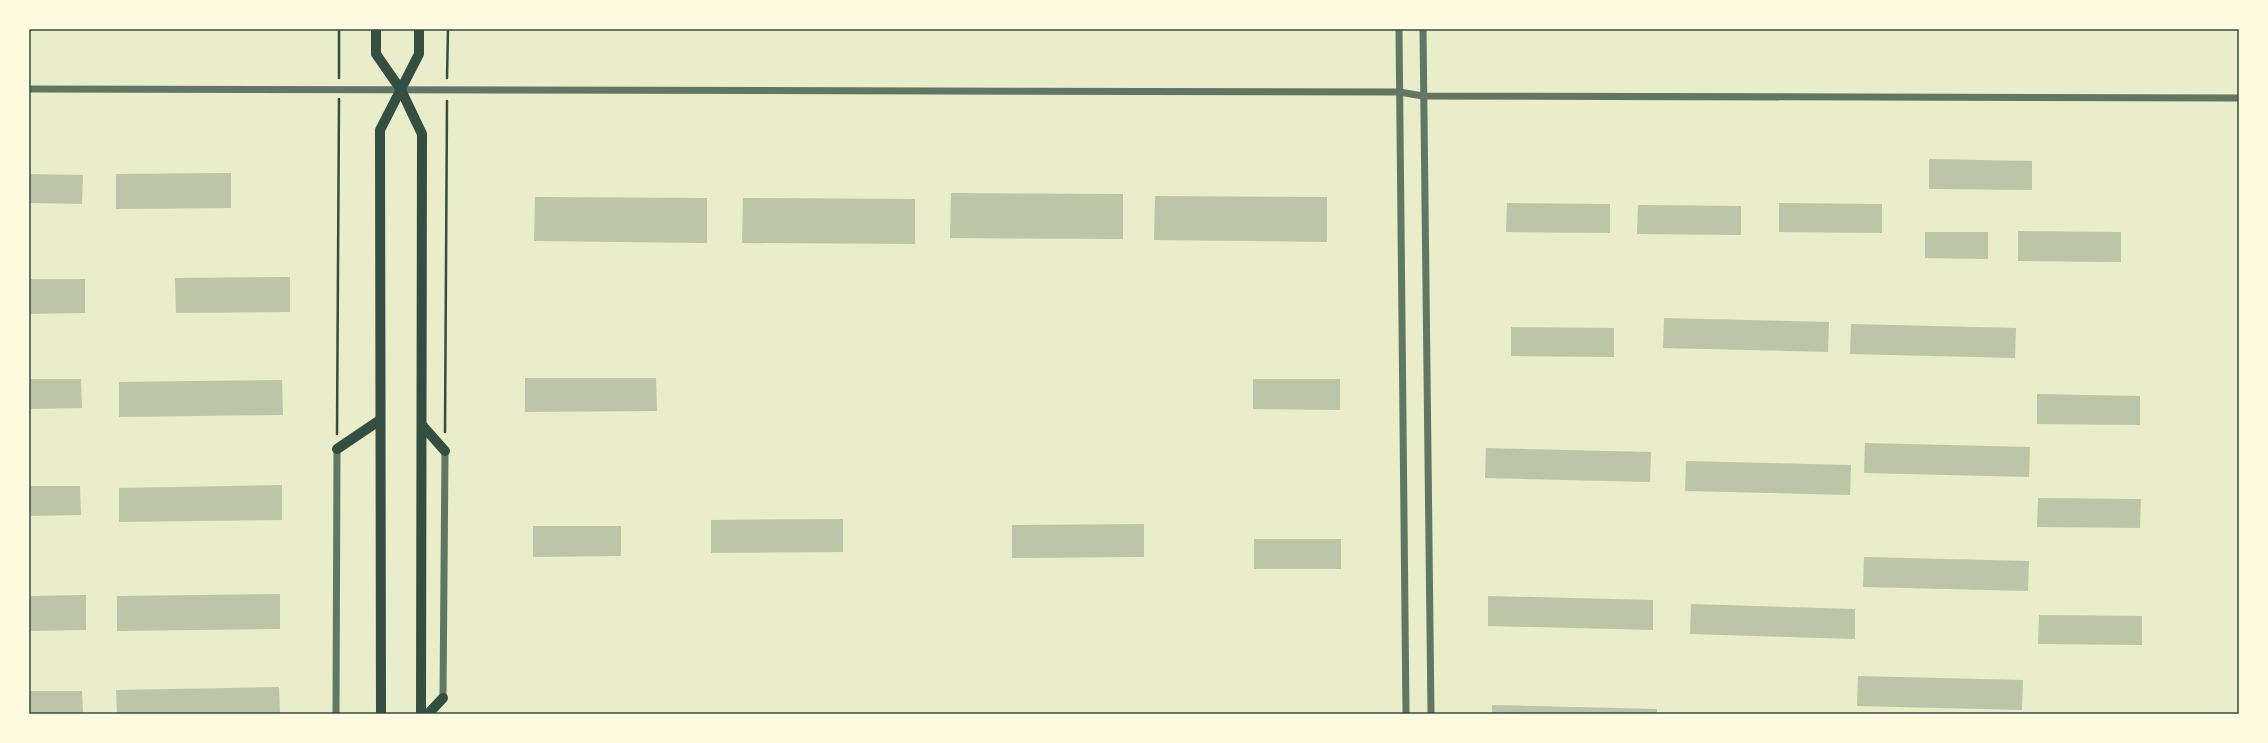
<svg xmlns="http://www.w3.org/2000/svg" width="2268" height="743" font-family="Helvetica,sans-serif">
  <rect width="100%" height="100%" fill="#e9edc9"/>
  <g fill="#bcc5a7">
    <polygon points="1929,159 2032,161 2032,190 1929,189"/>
    <polygon points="231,173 231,208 116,209 116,174"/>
    <polygon points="29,174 83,175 82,204 29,203"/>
    <polygon points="951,193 1123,194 1123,239 950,238"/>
    <polygon points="1155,196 1327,197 1327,242 1154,240"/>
    <polygon points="535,197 707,198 707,243 534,241"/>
    <polygon points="743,198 915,199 915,244 742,243"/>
    <polygon points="1507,203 1610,204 1610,233 1506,232"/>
    <polygon points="1779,203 1882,204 1882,233 1779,232"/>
    <polygon points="1638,205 1741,206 1741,235 1637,234"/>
    <polygon points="2018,231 2121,232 2121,262 2018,261"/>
    <polygon points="1925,232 1988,232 1988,259 1925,258"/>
    <polygon points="290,277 290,312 176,313 175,278"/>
    <polygon points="29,279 85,279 85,313 29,314"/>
    <polygon points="1664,318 1829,322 1828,352 1663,348"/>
    <polygon points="1851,324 2016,328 2015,358 1850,354"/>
    <polygon points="1511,327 1614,328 1614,357 1511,356"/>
    <polygon points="525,378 656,378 657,411 525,412"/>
    <polygon points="29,379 81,379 82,408 29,409"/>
    <polygon points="1253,379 1340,379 1340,410 1253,409"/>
    <polygon points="282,380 283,415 119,417 119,382"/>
    <polygon points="2037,394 2140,396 2140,425 2037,424"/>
    <polygon points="1865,443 2030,447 2029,477 1864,473"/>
    <polygon points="1486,448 1651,452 1650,482 1485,478"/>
    <polygon points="1686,461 1851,465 1850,495 1685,491"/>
    <polygon points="282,485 282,520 119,522 119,488"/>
    <polygon points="29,486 80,486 81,515 29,516"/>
    <polygon points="2038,498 2141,499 2140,528 2037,527"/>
    <polygon points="843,519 843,552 711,553 711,520"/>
    <polygon points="1144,524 1144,557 1012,558 1012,525"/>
    <polygon points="533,526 621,526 621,556 533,557"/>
    <rect x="1254" y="539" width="87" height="30"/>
    <polygon points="1864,557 2029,561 2028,591 1863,587"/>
    <polygon points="280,594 280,629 117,631 117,596"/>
    <polygon points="86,595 86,630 29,631 29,596"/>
    <polygon points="1488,596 1653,600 1653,630 1488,626"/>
    <polygon points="1691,604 1855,609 1855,639 1690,634"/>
    <polygon points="2039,615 2142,616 2142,645 2038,644"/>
    <polygon points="1858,676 2023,680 2022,710 1857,706"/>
    <polygon points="279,687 280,714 117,714 116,690"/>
    <polygon points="29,691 82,691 83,714 29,714"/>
    <polygon points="1492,705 1657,709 1657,714 1492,714"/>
  </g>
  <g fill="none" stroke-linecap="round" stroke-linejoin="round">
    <g stroke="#344e41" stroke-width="2.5">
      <polyline points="339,78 339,29"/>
      <polyline points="447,78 448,29"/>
      <polyline points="445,432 447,101"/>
      <polyline points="337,434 339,99"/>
    </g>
    <g stroke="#617663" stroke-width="7">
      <polyline points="1399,29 1406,714"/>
      <polyline points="1423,29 1431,714"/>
      <polyline points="29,89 1399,92 1423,96 2239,98"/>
      <polyline points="443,698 445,451"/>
      <polyline points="336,714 337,449"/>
    </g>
    <g stroke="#344e41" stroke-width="10">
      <polyline points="376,29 376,54 401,90 422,134 421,714"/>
      <polyline points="422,425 445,451"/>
      <polyline points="337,449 380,420"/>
      <polyline points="381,714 380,130 419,54 419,29"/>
      <polyline points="428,714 443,698"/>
    </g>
  </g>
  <rect width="2268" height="743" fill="none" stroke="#fefae0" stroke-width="60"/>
  <rect x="30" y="30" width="2208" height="683" fill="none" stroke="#344e41" stroke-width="1.5"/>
</svg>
